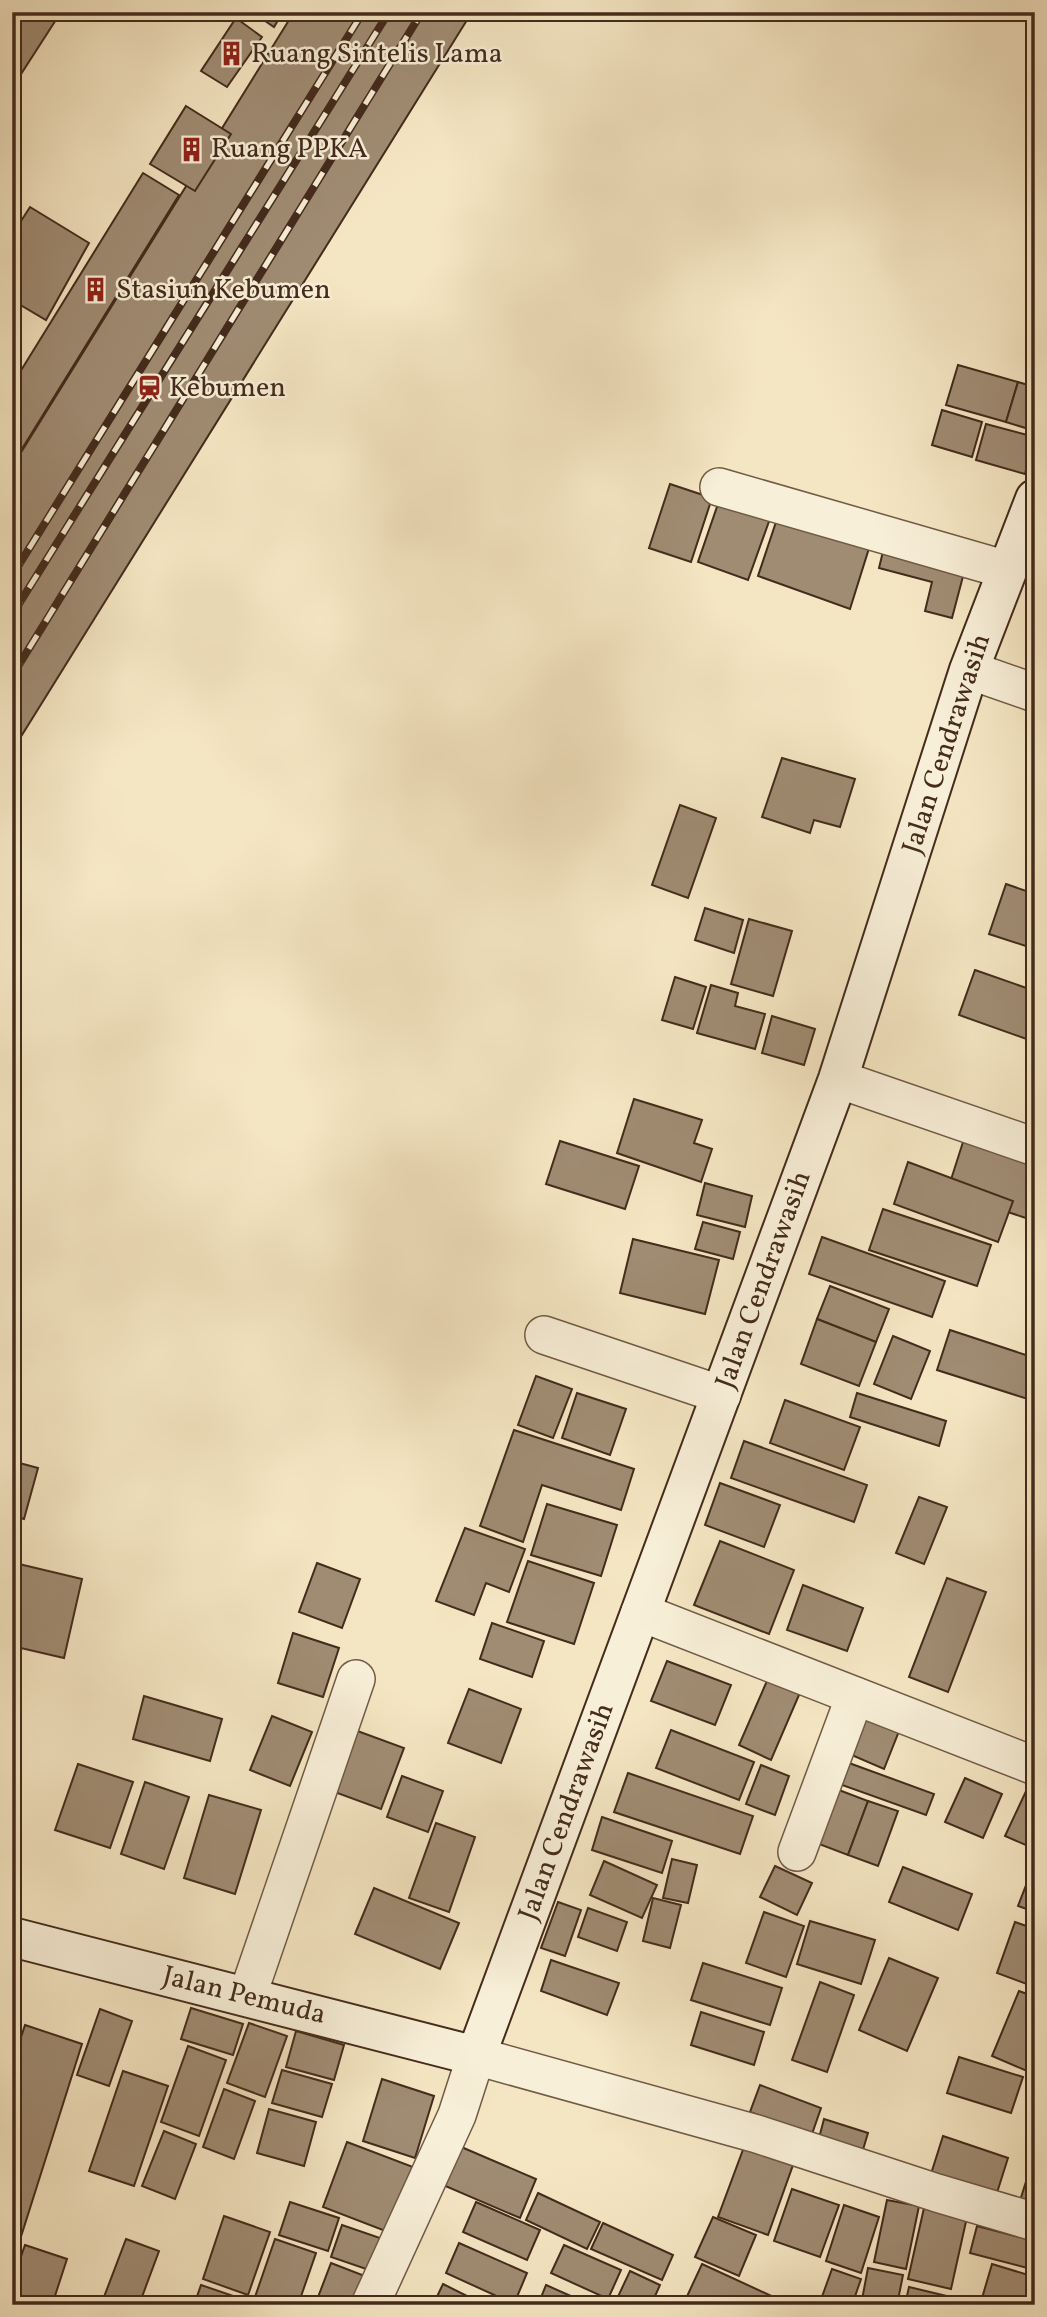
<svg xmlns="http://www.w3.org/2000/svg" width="1047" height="2317" font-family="Vollkorn,serif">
  <rect width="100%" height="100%" fill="#f5e6c3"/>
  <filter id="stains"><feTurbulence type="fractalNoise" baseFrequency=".00286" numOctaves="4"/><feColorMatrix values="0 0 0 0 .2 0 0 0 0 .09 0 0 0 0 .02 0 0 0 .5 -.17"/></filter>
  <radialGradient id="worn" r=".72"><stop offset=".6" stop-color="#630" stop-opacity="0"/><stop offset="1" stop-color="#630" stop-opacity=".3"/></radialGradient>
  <g fill="#a08c73" stroke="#442b1c" stroke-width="2">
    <polygon points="12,12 61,12 12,88"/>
    <polygon points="252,12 283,12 274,27"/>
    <polygon points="294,12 472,12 12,751 12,467"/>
    <polygon points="236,18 262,37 227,87 201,71"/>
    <polygon points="186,106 231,134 195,191 150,164"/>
    <polygon points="143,173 179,195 12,465 12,385"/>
    <polygon points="30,207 89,243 46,320 12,300 12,235"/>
    <polygon points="958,365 1018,382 1006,422 946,405"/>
    <polygon points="1018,382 1035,387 1035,431 1006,422"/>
    <polygon points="942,410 982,422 972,457 932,445"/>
    <polygon points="986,424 1035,437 1025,474 976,460"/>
    <polygon points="670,484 712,498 691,562 649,548"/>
    <polygon points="720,498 772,513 748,580 698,562"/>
    <polygon points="779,513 870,545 850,609 758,576"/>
    <polygon points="885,543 966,565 952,618 925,611 932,582 879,568"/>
    <polygon points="782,758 855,779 840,827 814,820 810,833 762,817"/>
    <polygon points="680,805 716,818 688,898 652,885"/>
    <polygon points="1006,884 1035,894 1035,949 989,934"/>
    <polygon points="705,908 743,920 734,953 695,940"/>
    <polygon points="749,919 792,931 773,996 731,984"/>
    <polygon points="975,970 1035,991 1035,1042 959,1015"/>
    <polygon points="675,977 706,987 693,1029 662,1020"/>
    <polygon points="711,985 738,993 735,1006 765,1014 755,1049 697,1033"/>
    <polygon points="772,1016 815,1029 804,1065 762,1053"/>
    <polygon points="634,1099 702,1120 694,1143 712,1149 701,1182 617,1153"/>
    <polygon points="964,1139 1035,1163 1035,1221 947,1192"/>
    <polygon points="560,1141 639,1166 625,1209 546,1184"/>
    <polygon points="908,1162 1013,1201 998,1242 894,1204"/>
    <polygon points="705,1183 752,1196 745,1227 697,1215"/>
    <polygon points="883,1209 991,1245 977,1286 869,1250"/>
    <polygon points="703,1222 740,1232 733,1259 695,1249"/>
    <polygon points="822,1237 945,1281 932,1317 809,1274"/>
    <polygon points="633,1239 719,1260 705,1314 620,1293"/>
    <polygon points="830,1286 889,1309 876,1342 817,1319"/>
    <polygon points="817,1319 876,1342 859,1386 801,1364"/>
    <polygon points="950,1330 1035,1358 1035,1389 1031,1400 937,1370"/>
    <polygon points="893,1336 930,1351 911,1399 874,1384"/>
    <polygon points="536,1376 572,1389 553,1438 518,1425"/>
    <polygon points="577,1393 626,1409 610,1455 562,1438"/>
    <polygon points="857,1393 946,1421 939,1446 850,1417"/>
    <polygon points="785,1400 860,1427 844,1470 770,1443"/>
    <polygon points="514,1430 634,1469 621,1510 542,1485 523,1542 480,1526"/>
    <polygon points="744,1441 867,1485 854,1522 731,1478"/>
    <polygon points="12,1461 38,1468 24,1519 12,1516"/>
    <polygon points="720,1483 780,1505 764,1547 705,1525"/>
    <polygon points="919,1497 947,1507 924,1564 896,1553"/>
    <polygon points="547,1504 617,1525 601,1576 531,1555"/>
    <polygon points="465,1528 525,1549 509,1592 486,1583 474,1615 436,1601"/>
    <polygon points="720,1541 794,1570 769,1634 694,1605"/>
    <polygon points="528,1561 594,1583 574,1644 507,1622"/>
    <polygon points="317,1563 360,1579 342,1628 299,1612"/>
    <polygon points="19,1564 82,1579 64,1658 12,1646 12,1594"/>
    <polygon points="947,1578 986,1592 948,1692 909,1677"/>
    <polygon points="803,1585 863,1608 847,1651 787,1630"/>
    <polygon points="492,1623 544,1641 532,1677 480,1659"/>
    <polygon points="293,1633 339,1648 323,1697 278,1683"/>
    <polygon points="667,1661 731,1685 715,1725 651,1701"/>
    <polygon points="770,1674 802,1688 771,1760 739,1745"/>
    <polygon points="469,1689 521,1709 501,1763 448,1743"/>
    <polygon points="144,1696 222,1719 210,1761 133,1739"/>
    <polygon points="867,1706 903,1721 884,1769 847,1753"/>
    <polygon points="272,1716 312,1732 290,1786 250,1770"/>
    <polygon points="352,1729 404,1748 381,1809 329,1790"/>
    <polygon points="671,1730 754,1762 739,1800 656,1768"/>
    <polygon points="849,1763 934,1794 926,1815 842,1785"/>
    <polygon points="78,1764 133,1782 110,1848 55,1830"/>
    <polygon points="761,1765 789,1776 775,1815 746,1804"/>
    <polygon points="1035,1772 1035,1849 1005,1836"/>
    <polygon points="628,1773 753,1816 740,1854 614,1812"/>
    <polygon points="402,1776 443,1791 428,1832 387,1817"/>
    <polygon points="965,1778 1002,1794 983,1838 945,1822"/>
    <polygon points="145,1782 189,1797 164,1869 121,1854"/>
    <polygon points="831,1787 868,1801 848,1855 811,1841"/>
    <polygon points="209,1795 261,1810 235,1894 184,1878"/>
    <polygon points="868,1801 898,1811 878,1866 848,1855"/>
    <polygon points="602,1817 672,1841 662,1873 592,1850"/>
    <polygon points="436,1823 475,1837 449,1912 409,1898"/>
    <polygon points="672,1859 697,1865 688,1903 663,1898"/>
    <polygon points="604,1861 657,1885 642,1918 590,1895"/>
    <polygon points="1035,1862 1035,1912 1018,1906"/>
    <polygon points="775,1866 812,1883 797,1915 760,1897"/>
    <polygon points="903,1867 972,1894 958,1930 889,1902"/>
    <polygon points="374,1888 459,1923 440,1969 355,1934"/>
    <polygon points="653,1898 681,1905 670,1948 643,1941"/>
    <polygon points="558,1902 581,1910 565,1956 541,1948"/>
    <polygon points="588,1908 627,1922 617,1951 578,1937"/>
    <polygon points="764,1912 804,1926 786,1977 746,1963"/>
    <polygon points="810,1921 875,1940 861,1984 797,1964"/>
    <polygon points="1015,1922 1035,1929 1035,1987 997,1973"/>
    <polygon points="889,1958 938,1978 907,2051 859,2030"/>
    <polygon points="551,1960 619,1983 607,2015 541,1991"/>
    <polygon points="703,1963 782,1988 770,2025 691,2000"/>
    <polygon points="820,1982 854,1995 827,2072 792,2060"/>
    <polygon points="1019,1991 1035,1997 1035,2053 1027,2071 992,2056"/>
    <polygon points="191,2008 243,2024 233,2055 181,2039"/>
    <polygon points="100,2009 132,2021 109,2086 77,2075"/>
    <polygon points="701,2012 764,2032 754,2065 691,2045"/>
    <polygon points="249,2023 287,2036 265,2097 227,2083"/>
    <polygon points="25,2025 82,2044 12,2265 12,2065"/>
    <polygon points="296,2031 344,2045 334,2080 286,2067"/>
    <polygon points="188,2046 226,2060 199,2136 161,2122"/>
    <polygon points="959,2057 1023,2077 1011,2113 947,2093"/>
    <polygon points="282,2070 332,2084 322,2117 272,2103"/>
    <polygon points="123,2071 168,2086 134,2186 89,2171"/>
    <polygon points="382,2079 434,2096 415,2158 363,2141"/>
    <polygon points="760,2085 821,2108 812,2134 750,2112"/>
    <polygon points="224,2089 255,2101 234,2159 203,2147"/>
    <polygon points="269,2109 316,2122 304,2166 257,2153"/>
    <polygon points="824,2119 868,2133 862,2153 819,2138"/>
    <polygon points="164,2131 196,2144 175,2199 142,2186"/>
    <polygon points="943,2136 1008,2158 995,2199 930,2177"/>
    <polygon points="347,2142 413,2167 388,2232 323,2207"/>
    <polygon points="459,2146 536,2179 520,2218 443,2185"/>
    <polygon points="744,2147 793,2165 768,2235 718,2217"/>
    <polygon points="1029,2172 1035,2174 1035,2212 1018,2207"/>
    <polygon points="792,2189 839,2205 820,2257 774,2241"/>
    <polygon points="538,2193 600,2222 587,2249 526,2220"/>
    <polygon points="887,2200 919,2206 906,2269 874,2262"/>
    <polygon points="290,2202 339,2218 328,2251 279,2235"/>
    <polygon points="476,2202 540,2230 527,2260 463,2232"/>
    <polygon points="844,2205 879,2217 861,2273 826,2261"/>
    <polygon points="924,2208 967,2217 951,2289 908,2279"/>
    <polygon points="224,2216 270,2232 248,2295 203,2279"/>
    <polygon points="713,2217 756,2235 739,2276 695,2257"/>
    <polygon points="603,2223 673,2255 662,2280 591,2249"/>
    <polygon points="342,2225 383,2239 372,2271 331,2257"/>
    <polygon points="977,2226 1035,2241 1035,2270 970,2253"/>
    <polygon points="126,2239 159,2251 139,2305 125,2305 104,2297"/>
    <polygon points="275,2239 316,2253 298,2305 276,2305 255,2297"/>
    <polygon points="459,2243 527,2273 514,2304 446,2273"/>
    <polygon points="25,2245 67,2259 52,2305 12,2305 12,2282"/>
    <polygon points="564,2245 621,2270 608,2299 551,2273"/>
    <polygon points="331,2263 370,2278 359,2305 315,2305"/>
    <polygon points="702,2264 778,2299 775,2305 683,2305"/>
    <polygon points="992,2264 1035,2277 1035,2305 980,2305"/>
    <polygon points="868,2268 903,2275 897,2305 861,2305"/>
    <polygon points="832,2269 861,2279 852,2305 819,2305"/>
    <polygon points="630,2271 660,2285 651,2305 620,2305 615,2303"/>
    <polygon points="443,2284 485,2305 433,2305"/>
    <polygon points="201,2285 254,2303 253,2305 194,2305"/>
    <polygon points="546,2285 591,2305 538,2305"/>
    <polygon points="909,2287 951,2297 949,2305 905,2305"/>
  </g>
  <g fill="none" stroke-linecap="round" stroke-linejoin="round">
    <defs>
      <g id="street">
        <polyline points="719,487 1007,570"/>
        <polyline points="969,670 1035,693"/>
        <polyline points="838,1079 1035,1147"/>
        <polyline points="544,1335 722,1395"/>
        <polyline points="640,1612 1035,1766"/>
        <polyline points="797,1852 855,1696"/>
        <polyline points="247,1997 356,1679"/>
        <polyline points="370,2305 457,2115 476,2056 757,2134 937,2193 1035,2222"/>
      </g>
      <polyline id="secondary" points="12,1937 476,2056 838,1079 969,670 1035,499"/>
    </defs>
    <use href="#street" stroke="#705a46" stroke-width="40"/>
    <use href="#secondary" stroke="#442b1c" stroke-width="42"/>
    <use href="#street" stroke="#f8efd8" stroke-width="37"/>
    <use href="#secondary" stroke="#f8efd8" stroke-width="38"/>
    <defs>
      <g id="rail">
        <polyline points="12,576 363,12"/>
        <polyline points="12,615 389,12"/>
        <polyline points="12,676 422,12"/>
      </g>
    </defs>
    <use href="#rail" stroke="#442b1c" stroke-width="8"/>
    <use href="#rail" stroke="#f8efd8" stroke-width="5" stroke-dasharray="16" stroke-linecap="butt"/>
  </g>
  <defs>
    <symbol id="building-bare" viewBox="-9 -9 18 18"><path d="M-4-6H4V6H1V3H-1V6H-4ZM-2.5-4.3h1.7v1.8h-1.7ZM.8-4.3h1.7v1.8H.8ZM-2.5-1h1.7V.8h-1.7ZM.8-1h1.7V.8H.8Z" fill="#8f2418" stroke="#f8efd8" stroke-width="2.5" paint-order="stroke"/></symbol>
    <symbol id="station-bare" viewBox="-9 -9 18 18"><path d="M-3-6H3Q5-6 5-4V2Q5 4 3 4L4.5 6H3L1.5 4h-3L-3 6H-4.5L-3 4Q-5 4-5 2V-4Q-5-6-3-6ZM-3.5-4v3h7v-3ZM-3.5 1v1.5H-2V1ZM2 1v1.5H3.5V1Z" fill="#8f2418" stroke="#f8efd8" stroke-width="2.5" paint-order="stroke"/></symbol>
  </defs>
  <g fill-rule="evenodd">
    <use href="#building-bare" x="214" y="36" width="35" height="35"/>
    <use href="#building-bare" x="174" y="132" width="35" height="35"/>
    <use href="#building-bare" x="78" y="272" width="35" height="35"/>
    <use href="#station-bare" x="132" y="370" width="35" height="35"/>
  </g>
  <g text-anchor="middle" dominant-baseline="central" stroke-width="5" stroke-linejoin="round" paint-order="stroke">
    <g font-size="28" fill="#442b1c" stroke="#f8efd8" text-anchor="start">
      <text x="251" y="54">Ruang Sintelis Lama</text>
      <text x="211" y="149">Ruang PPKA</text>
      <text x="116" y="290">Stasiun Kebumen</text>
      <text x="169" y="388">Kebumen</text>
    </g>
    <g font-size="28" fill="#442b1c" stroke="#f8efd8">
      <text transform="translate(947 744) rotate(-72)">Jalan Cendrawasih</text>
      <text transform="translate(764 1280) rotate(-70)">Jalan Cendrawasih</text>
      <text transform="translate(567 1812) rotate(-70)">Jalan Cendrawasih</text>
      <text transform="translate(244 1996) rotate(14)">Jalan Pemuda</text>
    </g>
  </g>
  <rect width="1047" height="2317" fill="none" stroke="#f5e6c3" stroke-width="42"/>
  <rect x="14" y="14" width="1019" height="2289" fill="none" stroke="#442b1c" stroke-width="3.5"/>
  <rect x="21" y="21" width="1005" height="2275" fill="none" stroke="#442b1c" stroke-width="2"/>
  <rect width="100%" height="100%" filter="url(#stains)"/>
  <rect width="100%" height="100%" fill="url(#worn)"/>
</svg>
